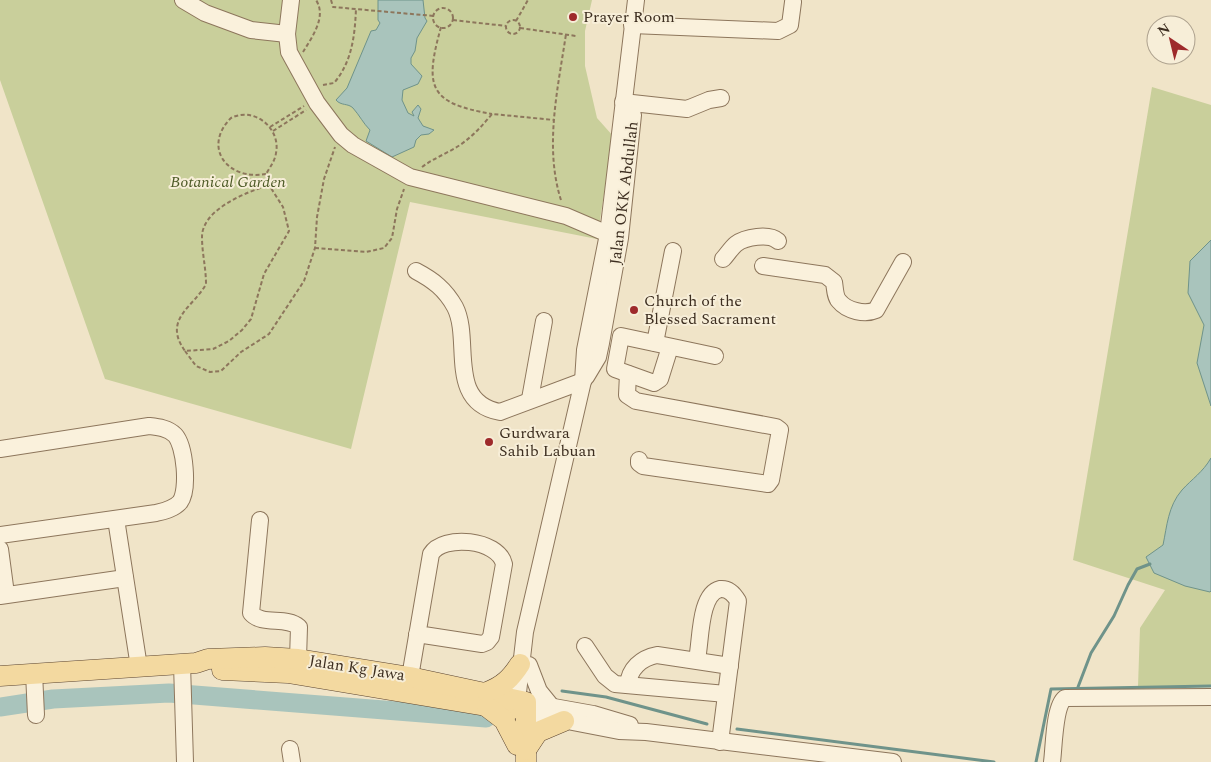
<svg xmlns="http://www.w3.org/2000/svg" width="1211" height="762" font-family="Spectral,serif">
  <rect width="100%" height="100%" fill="#f0e4c8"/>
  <g fill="#c9cf9b">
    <polygon points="0,0 592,0 585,31 585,66 597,118 613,136 597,239 410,202 351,449 105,379 0,80"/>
    <polygon points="1152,87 1211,105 1211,686 1138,686 1140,628 1165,590 1073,560"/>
  </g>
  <g fill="#a9c4bc" stroke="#6f938a">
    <path d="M378,0H423L425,18L427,21L417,38L415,51L411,58V64L422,76L418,84L403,90L402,100L408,113L414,116L412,112L418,105L421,109L418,118L423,126L434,130L429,134L421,135L416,140L414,147L392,157L366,141L370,130C363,123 360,116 353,108C348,103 341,106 336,100L347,88L371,31L376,30L380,23L378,20Z"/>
    <polygon points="1211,240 1211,406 1197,363 1204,325 1188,293 1190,261"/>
    <path d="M1211,458V591L1210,592L1185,586L1154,573L1146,557L1163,545C1167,526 1168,506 1182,490C1192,479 1203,472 1211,458Z"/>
  </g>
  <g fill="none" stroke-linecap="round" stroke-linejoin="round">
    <g stroke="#6f938a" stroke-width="3">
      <polyline points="1078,687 1091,653 1114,616 1128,585 1137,569 1150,564"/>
      <polyline points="562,691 606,697 707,724"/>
      <polyline points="737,729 994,762"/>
      <polyline points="1036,762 1051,689 1211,686"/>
    </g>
    <polyline stroke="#a9c4bc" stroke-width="19" points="0,707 53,699 169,693 486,718"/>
    <defs>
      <g id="minor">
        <polyline points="183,0 205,13 251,30 287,34"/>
        <polyline points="291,0 287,34 289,52 317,103 341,135 353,145 410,177 566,216 608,234"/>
        <polyline points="632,25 778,31 790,25 793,2"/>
        <polyline points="623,102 687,109 709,100 721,98"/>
        <path d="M723,259C727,255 731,248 736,244C745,237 769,233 778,241"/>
        <path d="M763,266L825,275L834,282C835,288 835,297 839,301C847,311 865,315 876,310L903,262"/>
        <path d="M416,271C433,280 445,289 455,307C472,340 446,402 500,412L583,381"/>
        <polyline points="655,343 673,251"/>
        <polyline points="670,347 660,379 654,383 615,369 621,336 715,356"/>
        <polyline points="628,374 627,395 636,401 776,427 780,430 771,480 768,484 643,466 639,463 639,460"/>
        <polyline points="586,377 598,357 601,343 620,238 633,115"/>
        <polyline points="530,399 544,321"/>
        <path d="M0,449L149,426C158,427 168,428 175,435C185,446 189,490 180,502C174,509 164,511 156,513L0,535"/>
        <polyline points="116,519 139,667"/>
        <path d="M260,520L251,613C262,626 286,616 299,627L298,659"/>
        <polyline points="0,549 6,594"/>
        <polyline points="0,596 125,578"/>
        <polyline points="585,646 605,676 615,684 726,694"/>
        <path d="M697,659C701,642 699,594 720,589C729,588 734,594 738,601L720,742"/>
        <polyline points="182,664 185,762"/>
        <polyline points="529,665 539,691 552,707"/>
        <polyline points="34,673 36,715"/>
        <path d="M410,677L431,554C443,534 498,539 504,564L491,637L487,642L482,644L417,634"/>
        <path d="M628,685C629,669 641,658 657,655L730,666"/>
        <polyline points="517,701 525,632 583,381 585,350 608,234 636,0"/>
        <polyline points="537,704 593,714 630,725"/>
        <polyline points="526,713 619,731 646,732 893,762"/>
        <polyline points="290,749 292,762"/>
        <path d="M1052,762C1054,748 1054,706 1065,698L1211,697"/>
      </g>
      <g id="major">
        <polyline points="222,670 288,673 510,710"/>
        <polyline points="0,676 196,663 208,659 265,657 298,659 410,677 526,702 526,762"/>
        <path d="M487,692C503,686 511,678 520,664"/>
        <polyline points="487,707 504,720 517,745"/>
        <polyline points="526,750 538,732 564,721"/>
      </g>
    </defs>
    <use href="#minor" stroke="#8d765c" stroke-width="18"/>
    <use href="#major" stroke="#5b4430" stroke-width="21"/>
    <g stroke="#8d765c" stroke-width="2" stroke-dasharray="4 2.5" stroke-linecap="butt">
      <polyline points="331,0 333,7 434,16"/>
      <circle cx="443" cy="18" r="10"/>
      <polyline points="453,20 506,26"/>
      <circle cx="513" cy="27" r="7"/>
      <polyline points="516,21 528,0"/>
      <path d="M441,27C424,88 429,103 492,114"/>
      <polyline points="520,28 576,36"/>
      <path d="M303,52C312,37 327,17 316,0"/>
      <path d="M323,85L334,83C352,62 355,35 356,8"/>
      <polyline points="270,127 304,106"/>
      <polyline points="273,131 306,110"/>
      <path d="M422,167C434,158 448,153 460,145C473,136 482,126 492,114L554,120"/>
      <path d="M266,174C227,181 202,147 231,118C255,106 281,129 276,153C275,161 270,167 266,174L269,185C247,192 202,209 202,237C202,253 206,268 206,284C194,307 162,319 185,351L213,349L229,341L242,330L251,319L264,274L289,231L283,207L269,185"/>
      <path d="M561,200C544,147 558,88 566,34"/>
      <polyline points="315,248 366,252 384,248 392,238 397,209 404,189"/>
      <polyline points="185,351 196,366 210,372 221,371 241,352 269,334 304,281 315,248 317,217 324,179 335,147"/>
    </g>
    <use href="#minor" stroke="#faf1dc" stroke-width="16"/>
    <use href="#major" stroke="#f3d9a0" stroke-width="20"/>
  </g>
  <g fill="#9e2a2b" stroke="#f7eed8" stroke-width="2">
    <circle cx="573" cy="17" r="5"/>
    <circle cx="634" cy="310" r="5"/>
    <circle cx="489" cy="442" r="5"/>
  </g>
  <g text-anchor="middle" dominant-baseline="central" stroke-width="4" stroke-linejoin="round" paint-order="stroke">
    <g font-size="16" fill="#3d2e20" stroke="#f7eed8" text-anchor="start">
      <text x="583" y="17">Prayer Room</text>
      <text x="644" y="301">Church of the<tspan x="644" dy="18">Blessed Sacrament</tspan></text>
      <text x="499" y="433">Gurdwara<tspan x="499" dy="18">Sahib Labuan</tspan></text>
    </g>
    <g font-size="16" font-style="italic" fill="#4d5a26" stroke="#f7eed8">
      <text x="228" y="182">Botanical Garden</text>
    </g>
    <g font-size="16" fill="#3d2e20" stroke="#f7eed8">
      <text transform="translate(624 193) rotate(-83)">Jalan OKK Abdullah</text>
      <text transform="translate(357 668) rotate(9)">Jalan Kg Jawa</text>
    </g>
  </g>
  <g transform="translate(1171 40) rotate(325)"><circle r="24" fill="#f7eed8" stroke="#ada18e"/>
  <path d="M0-4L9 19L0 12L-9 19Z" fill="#9e2a2b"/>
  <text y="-8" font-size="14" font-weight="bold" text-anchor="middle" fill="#3d2e20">N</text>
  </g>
</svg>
